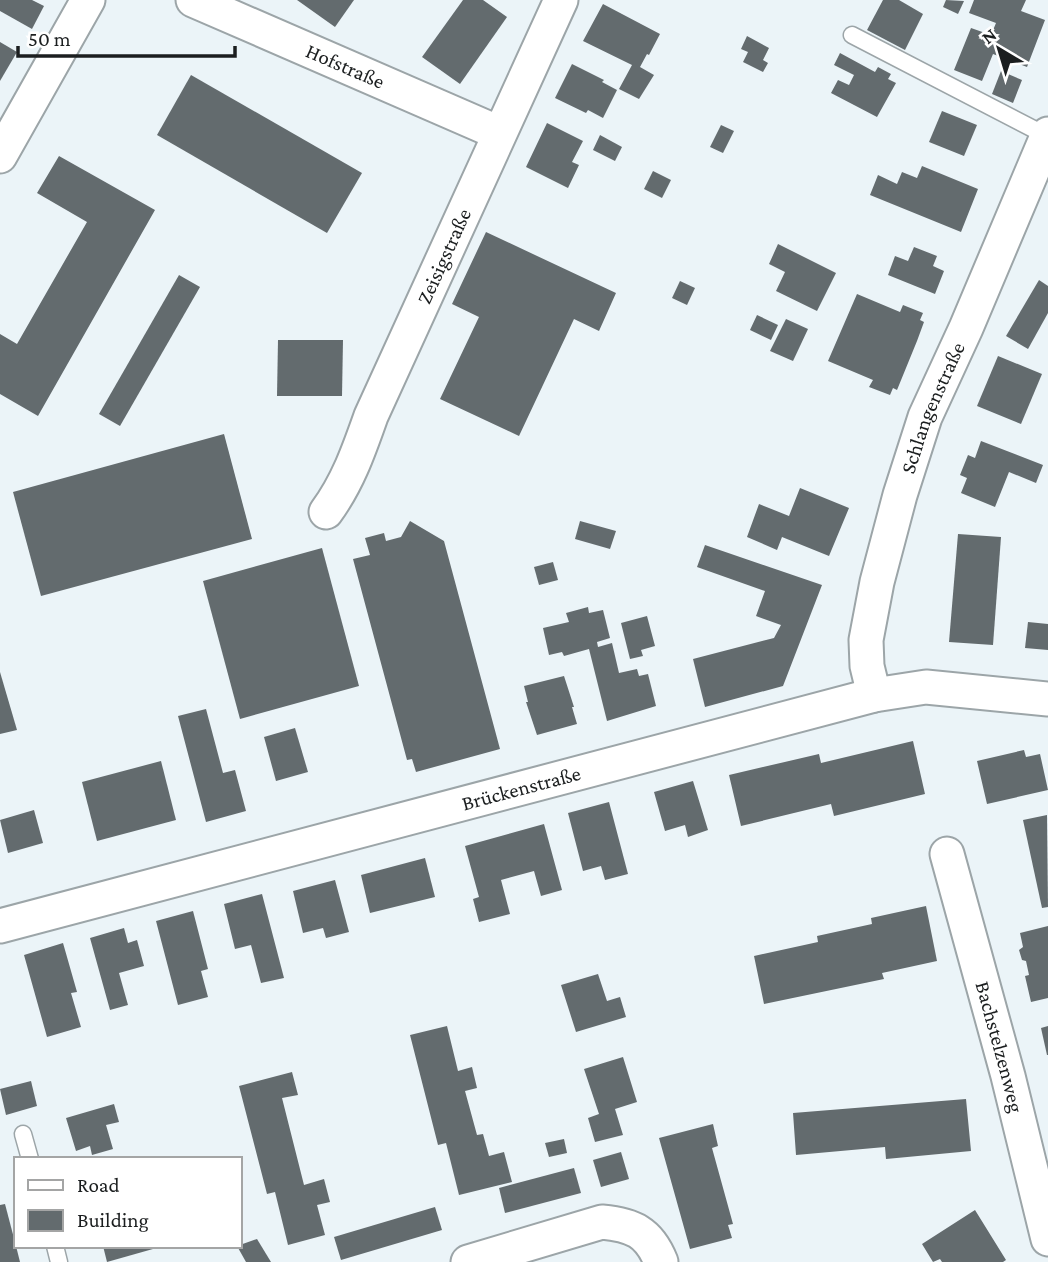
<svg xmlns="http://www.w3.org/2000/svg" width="1048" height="1262" font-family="'Crimson Pro',serif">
  <rect width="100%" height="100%" fill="#ebf4f8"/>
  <g fill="#636b6e">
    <polygon points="0,0 32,0 44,6 32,29 0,11"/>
    <polygon points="297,0 354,0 335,27"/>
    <polygon points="463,0 483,0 507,17 460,84 422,57"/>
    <polygon points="883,0 899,0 923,14 905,50 867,30"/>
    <polygon points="946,0 964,1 958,14 943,7"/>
    <polygon points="974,0 1026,0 1021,11 1045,20 1027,67 993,54 982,81 954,70 971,28 991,35 996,23 969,13"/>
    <polygon points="603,4 660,34 649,55 647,54 640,67 654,75 639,99 619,89 632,65 583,41"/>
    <polygon points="747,36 769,48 763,60 768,63 763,72 743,62 748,52 741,49"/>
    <polygon points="0,42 17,52 0,81"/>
    <polygon points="840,53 875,72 878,67 891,74 888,79 896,83 877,117 831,93 838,80 849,85 854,75 834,65"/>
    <polygon points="572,64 604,80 602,82 617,90 603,118 588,110 586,113 555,98"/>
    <polygon points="1001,71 1022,80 1013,103 992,94"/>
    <polygon points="191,75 362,173 327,233 157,135"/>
    <polygon points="942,111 977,125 964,156 929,142"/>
    <polygon points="547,123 583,141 572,162 579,165 568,188 526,167"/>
    <polygon points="721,125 734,131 723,153 710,147"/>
    <polygon points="600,135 622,147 615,161 593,150"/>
    <polygon points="59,156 155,210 38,416 0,394 0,334 17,344 87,222 37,193"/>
    <polygon points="922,166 978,189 961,232 870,195 878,175 897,184 902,172 917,178"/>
    <polygon points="653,171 671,180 662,198 644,189"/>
    <polygon points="486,232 616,293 599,331 574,319 519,436 440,399 479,317 452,304"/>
    <polygon points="778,244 836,273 817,311 776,291 785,272 769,264"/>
    <polygon points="914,247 937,256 933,266 944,271 935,294 888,275 895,256 908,261"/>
    <polygon points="179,275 200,287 120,426 99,414"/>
    <polygon points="1039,280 1048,286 1048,313 1028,349 1006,336"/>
    <polygon points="680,281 695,288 687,305 672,298"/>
    <polygon points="857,294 900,312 903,305 923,313 920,320 924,322 917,341 897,390 893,388 890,395 869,387 873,380 828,361"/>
    <polygon points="757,315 778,325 771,340 750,330"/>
    <polygon points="786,319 808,329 793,361 770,351"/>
    <polygon points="278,340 343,340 342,396 277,396"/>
    <polygon points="998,356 1042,374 1021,424 977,406"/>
    <polygon points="224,434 252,539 41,596 13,492"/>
    <polygon points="981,441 1043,465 1036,483 1009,472 995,507 961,493 967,478 960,475 968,455 975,458"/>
    <polygon points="800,488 849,508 829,556 782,537 777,550 747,537 759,504 789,516"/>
    <polygon points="410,521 444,541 500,749 416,772 412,759 407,760 353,559 370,555 365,538 384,533 386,541 401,537"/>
    <polygon points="580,521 616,531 610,549 575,539"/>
    <polygon points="958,534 1001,537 993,645 949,642"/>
    <polygon points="705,545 822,585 783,686 705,707 693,659 774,638 781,625 756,616 765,591 697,567"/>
    <polygon points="322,548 359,686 240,719 203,581"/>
    <polygon points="553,562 558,580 539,585 534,567"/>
    <polygon points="588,607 589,613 603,610 610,638 597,642 598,647 612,643 619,673 637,669 639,676 648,674 656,706 607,721 589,649 564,656 562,652 549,655 543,628 569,622 566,613"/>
    <polygon points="647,616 655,646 641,650 643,656 630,659 621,623"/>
    <polygon points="1028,622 1048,624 1048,650 1025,648"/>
    <polygon points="0,672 17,730 0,734"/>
    <polygon points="564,676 574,707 572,707 577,724 537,735 526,702 528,702 524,686"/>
    <polygon points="206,709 223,773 235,770 246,811 206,822 178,716"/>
    <polygon points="295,728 308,772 276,781 264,737"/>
    <polygon points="913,741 925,794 834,816 831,804 741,826 729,775 819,754 821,763"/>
    <polygon points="1024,750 1026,757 1040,754 1048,790 987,804 977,761"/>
    <polygon points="161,761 176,820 97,841 82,782"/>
    <polygon points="693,781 708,830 688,837 685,825 665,831 654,792"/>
    <polygon points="609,802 628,874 605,880 601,866 583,871 568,813"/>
    <polygon points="34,810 43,843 8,853 0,820"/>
    <polygon points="1047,815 1048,907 1042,908 1023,820"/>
    <polygon points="544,824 562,890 541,896 534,871 501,880 510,914 479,922 473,899 479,897 465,846"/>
    <polygon points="425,858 435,897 370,913 361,875"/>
    <polygon points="335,880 349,932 326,938 323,928 303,933 293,891"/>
    <polygon points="262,894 284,978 261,983 251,945 235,949 224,904"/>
    <polygon points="926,906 937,961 882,973 884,979 764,1004 754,956 818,942 817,936 872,924 871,918"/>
    <polygon points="193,911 208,969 201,971 208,997 178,1005 156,921"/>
    <polygon points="1048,926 1048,998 1031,1002 1025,976 1029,975 1026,961 1022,960 1019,950 1023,947 1020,933"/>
    <polygon points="124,928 128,943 137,940 144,966 119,973 128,1005 110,1010 90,938"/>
    <polygon points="63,943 77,992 71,993 81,1027 47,1037 24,955"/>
    <polygon points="598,974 607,1001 620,997 626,1017 576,1032 561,985"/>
    <polygon points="447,1026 458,1071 472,1067 477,1088 465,1091 477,1135 483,1134 489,1156 504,1152 512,1182 459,1195 446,1143 438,1145 410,1035"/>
    <polygon points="1048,1026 1048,1055 1047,1055 1041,1028"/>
    <polygon points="623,1057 637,1102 615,1109 623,1135 595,1142 588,1118 599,1114 584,1069"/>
    <polygon points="292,1072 298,1095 282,1098 304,1185 324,1179 330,1202 317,1205 325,1235 288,1245 275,1192 267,1194 239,1086"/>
    <polygon points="31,1081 37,1106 6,1115 0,1089"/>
    <polygon points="966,1099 971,1151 886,1159 885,1147 796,1155 793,1113"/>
    <polygon points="114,1104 119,1122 106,1125 113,1149 92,1155 90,1146 76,1151 66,1118"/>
    <polygon points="713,1124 718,1146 712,1148 733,1224 728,1225 732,1238 690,1249 659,1138"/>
    <polygon points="564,1139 567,1153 549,1157 545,1143"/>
    <polygon points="621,1152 629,1179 601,1187 593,1160"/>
    <polygon points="574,1168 581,1193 505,1213 499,1188"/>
    <polygon points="5,1204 16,1246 20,1262 0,1262 0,1205"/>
    <polygon points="435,1207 442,1230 341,1260 334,1237"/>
    <polygon points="975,1210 1006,1260 1003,1262 942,1262 940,1259 933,1262 922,1244"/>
    <polygon points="257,1239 271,1262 246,1262 237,1246"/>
    <polygon points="103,1246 160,1246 160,1247 107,1262"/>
  </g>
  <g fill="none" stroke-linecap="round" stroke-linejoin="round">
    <defs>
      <g id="lane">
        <polyline points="852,35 1047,136"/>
        <polyline points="23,1134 30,1159"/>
        <polyline points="55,1246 59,1262"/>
      </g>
      <g id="street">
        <path id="s1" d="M193,0L499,133"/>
        <polyline points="0,156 88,0"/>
        <path id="s2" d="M326,512C348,482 359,450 371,416L561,0"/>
        <path id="s3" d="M874,695L867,666L866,640L877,582L900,495L925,417L966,328L1048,134"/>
        <path id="s4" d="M947,854L1008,1076L1048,1239"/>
        <path id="s5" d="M0,926L874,695L926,687L1048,699"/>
        <path d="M468,1262L602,1222C633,1225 649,1232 661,1262"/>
      </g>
    </defs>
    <use href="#lane" stroke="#9ca5a8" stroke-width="19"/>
    <use href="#street" stroke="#9ca5a8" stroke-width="37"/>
    <use href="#lane" stroke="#fff" stroke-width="16"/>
    <use href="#street" stroke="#fff" stroke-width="33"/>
  </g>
  <g text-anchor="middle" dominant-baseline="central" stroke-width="6" stroke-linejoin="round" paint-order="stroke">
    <g font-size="21" fill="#1b1e1f" stroke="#fff">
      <text stroke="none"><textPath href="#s1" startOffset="166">Hofstraße</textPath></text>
      <text stroke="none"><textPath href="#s2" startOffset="282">Zeisigstraße</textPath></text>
      <text stroke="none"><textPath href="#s3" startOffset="298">Schlangenstraße</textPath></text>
      <text stroke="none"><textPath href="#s5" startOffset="539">Brückenstraße</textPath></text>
      <text stroke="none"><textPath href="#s4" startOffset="200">Bachstelzenweg</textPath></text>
    </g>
  </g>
  <rect x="14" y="1157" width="228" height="91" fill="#ffffff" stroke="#a4a5a5" stroke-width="2"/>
  <rect x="28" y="1180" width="35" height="10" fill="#ffffff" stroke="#a4a5a5" stroke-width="2"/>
  <text x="77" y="1192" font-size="21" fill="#1b1e1f">Road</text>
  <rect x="28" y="1210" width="35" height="21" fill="#636b6e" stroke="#a4a5a5" stroke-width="2"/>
  <text x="77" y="1227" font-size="21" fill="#1b1e1f">Building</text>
  <g transform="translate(999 49) rotate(322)" stroke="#ffffff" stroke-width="5" paint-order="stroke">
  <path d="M0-5L12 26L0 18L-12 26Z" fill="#1b1e1f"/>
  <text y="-10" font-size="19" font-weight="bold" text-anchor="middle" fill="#1b1e1f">N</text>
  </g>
  <path d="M18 46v10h217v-10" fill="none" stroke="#1b1e1f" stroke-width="3.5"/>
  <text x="28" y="46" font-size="21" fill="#1b1e1f" stroke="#ffffff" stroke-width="5" paint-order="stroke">50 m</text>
</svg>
